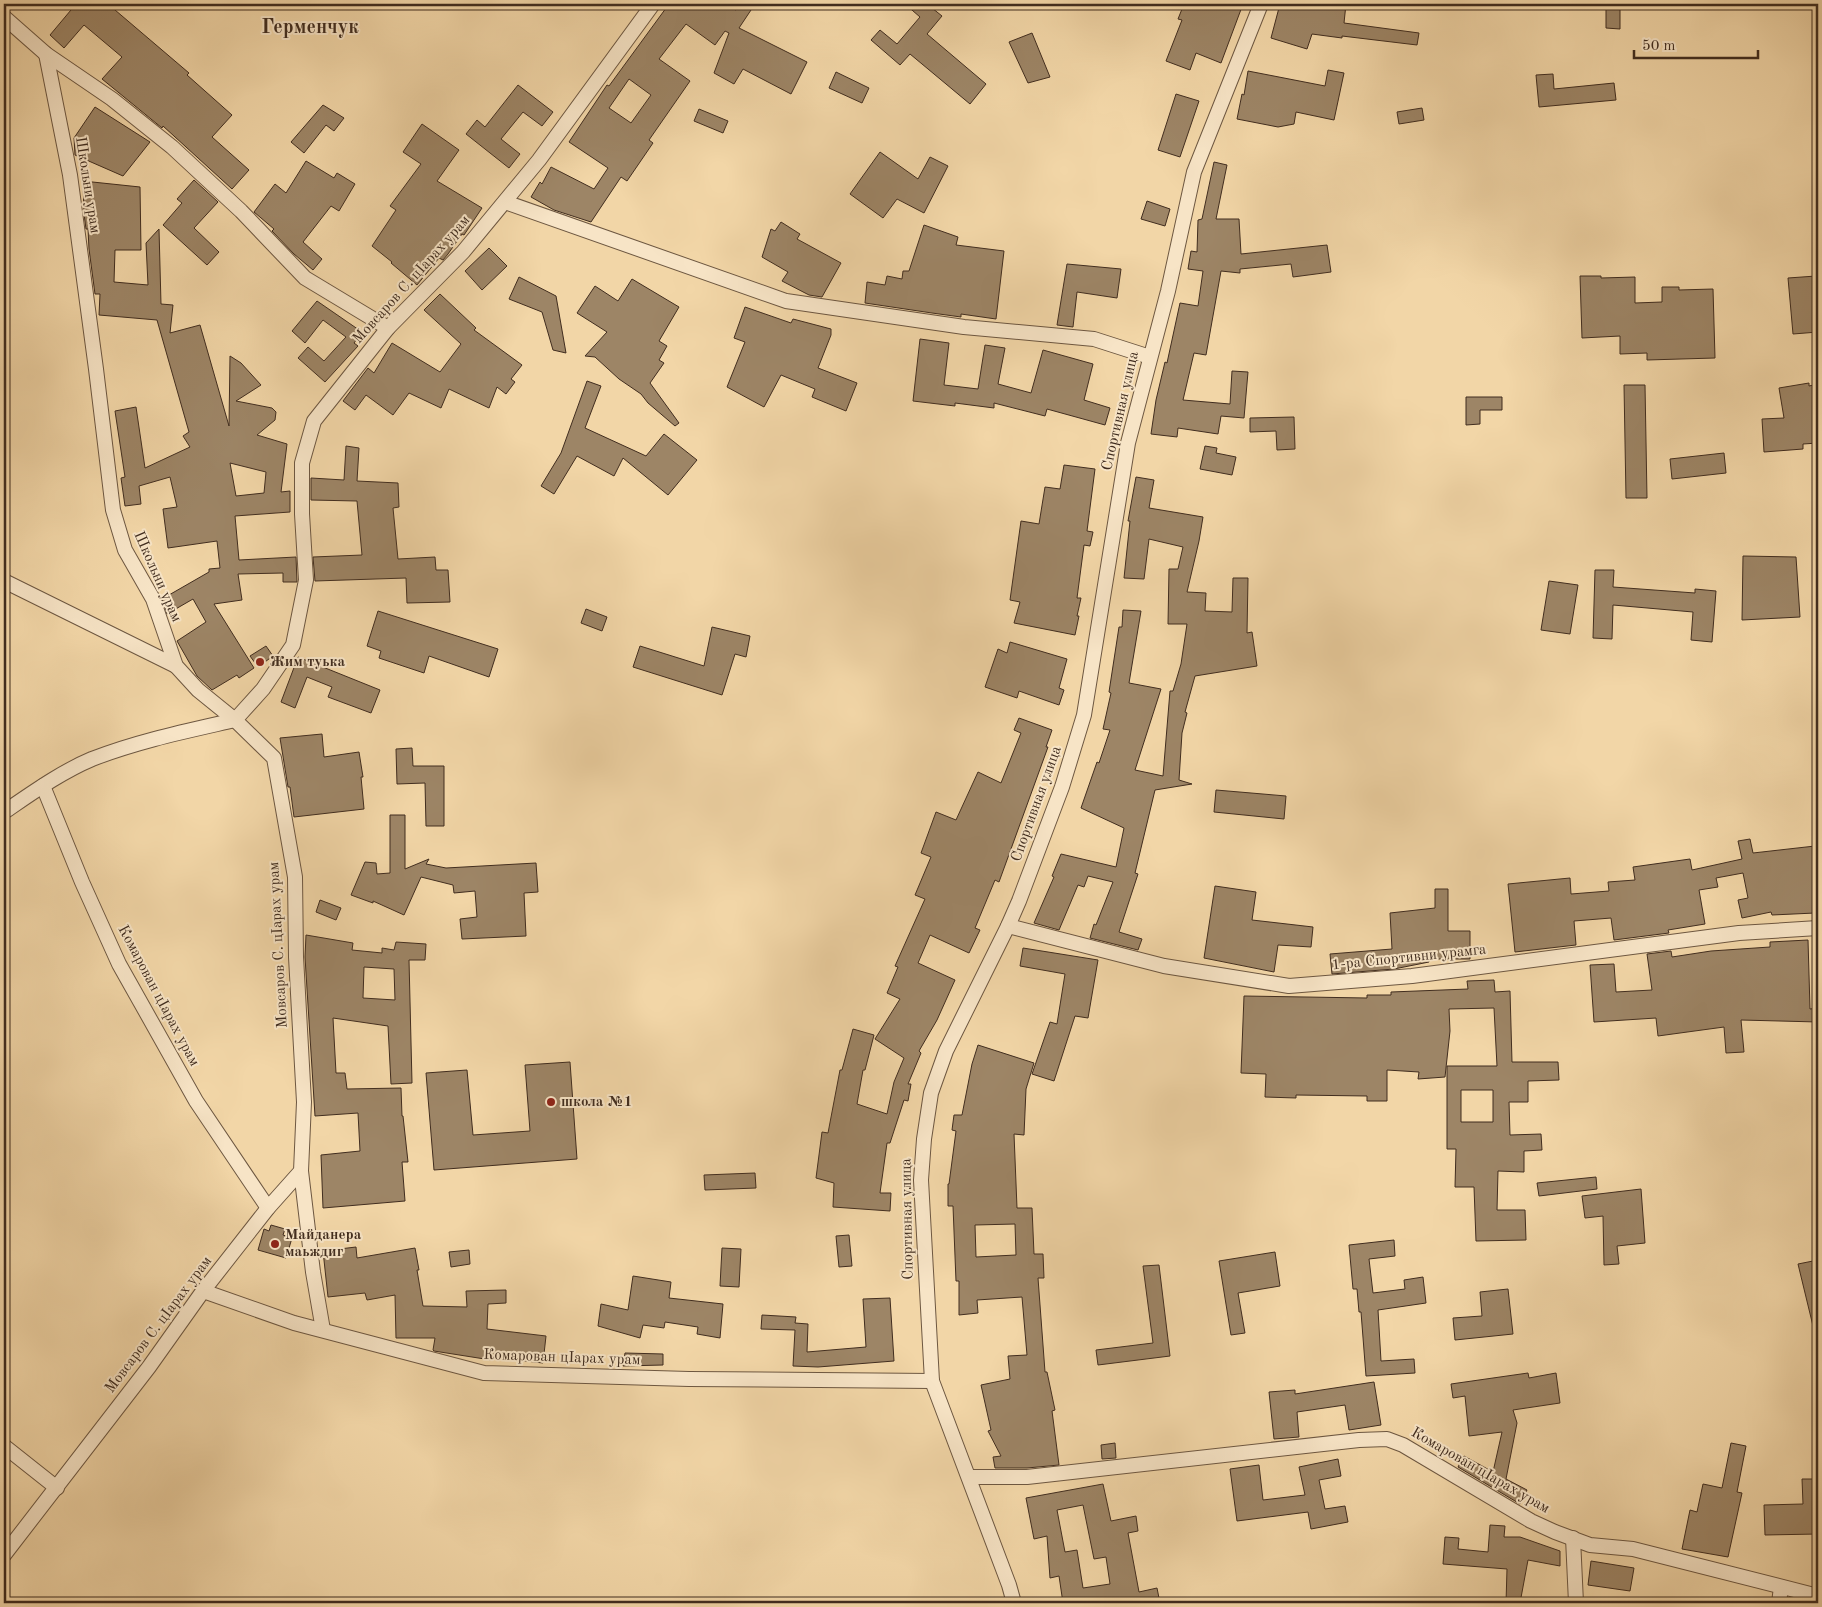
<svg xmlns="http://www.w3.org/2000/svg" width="1822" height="1607" font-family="'Old Standard TT',serif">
  <rect width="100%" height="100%" fill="#f2d6a7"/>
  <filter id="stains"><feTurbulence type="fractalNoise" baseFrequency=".004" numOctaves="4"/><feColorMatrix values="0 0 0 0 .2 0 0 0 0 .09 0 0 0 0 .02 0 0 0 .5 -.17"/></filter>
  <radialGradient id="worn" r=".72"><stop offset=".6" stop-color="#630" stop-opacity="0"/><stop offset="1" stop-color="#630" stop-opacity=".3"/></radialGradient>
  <g fill="#9d8566" stroke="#412d1f" fill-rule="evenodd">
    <polygon points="76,4 108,4 189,73 187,75 232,115 212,137 249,170 232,189 163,126 162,128 102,79 122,57 84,25 64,48 50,35"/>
    <path d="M669,4H721L736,10L740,4H755L739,28L807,62L791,94L743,69L734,84L714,73L729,33L725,31L715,45L686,24L659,59L690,81L649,140L653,143L627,181L621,177L591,222L554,210L531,197L540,182L542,184L551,167L594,189L608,168L569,142L607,85L609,86ZM629,79L651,95L631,123L609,108Z"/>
    <polygon points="905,4 927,4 942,16 927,34 986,84 970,104 910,54 900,65 871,40 880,30 897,44 920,17"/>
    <polygon points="1184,4 1243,4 1221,63 1196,53 1190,70 1166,61 1182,20 1178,19"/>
    <polygon points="1280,4 1346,4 1344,23 1419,33 1417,45 1342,36 1342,38 1312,34 1307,49 1271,38"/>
    <polygon points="1606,4 1620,4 1620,29 1606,28"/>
    <polygon points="1032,33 1050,77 1028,83 1009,42"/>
    <polygon points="1328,70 1344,73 1334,120 1296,112 1294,124 1278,127 1237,119 1242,94 1244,95 1248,71 1325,86"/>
    <polygon points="836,72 869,88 862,103 829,88"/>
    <polygon points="1553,74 1554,89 1614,83 1616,100 1539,107 1536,75"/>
    <polygon points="518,85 553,112 542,126 523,112 501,139 520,154 509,168 466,134 477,120 485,127"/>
    <polygon points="1176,94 1199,101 1180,157 1158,150"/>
    <polygon points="323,105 344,118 334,131 326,125 304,153 291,142"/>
    <polygon points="95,107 150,142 123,176 75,155 74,138"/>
    <polygon points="1422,108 1424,120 1399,124 1397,112"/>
    <polygon points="699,109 728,121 723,133 694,121"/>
    <polygon points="422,124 459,150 437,181 482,208 464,235 462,234 448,254 443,260 439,258 417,285 391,263 392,262 372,246 396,210 390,206 421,164 403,152"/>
    <polygon points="880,152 918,179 930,157 948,166 924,213 897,199 883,218 850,194"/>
    <polygon points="306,161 334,178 337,173 355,184 339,211 331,206 303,242 322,259 313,270 294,254 272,231 274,229 254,212 275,184 286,193"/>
    <polygon points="1214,162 1227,165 1216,219 1239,219 1241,254 1327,245 1331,272 1293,277 1291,264 1240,269 1240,273 1221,271 1206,355 1194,353 1183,400 1230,404 1232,371 1248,372 1244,418 1221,416 1218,434 1178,428 1177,437 1151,434 1156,400 1165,362 1167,363 1180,303 1198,306 1203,271 1188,269 1191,251 1197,252 1198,220 1202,219"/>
    <polygon points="194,180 218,202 194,228 219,252 207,265 163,225 182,203 177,199"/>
    <path d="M83,181L140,187L141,250H115L114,282L148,285L146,243L159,229L161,304L173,305L170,333L200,325L229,426L230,356L241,363L261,385L236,401L272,408L276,412L275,420L257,435L287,444L281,492L290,491V512L235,516L239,560L296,557L297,582H283V573L238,574L242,600L214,604L254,668L239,678L237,675L212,690L197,676L177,641L206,622L193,599L167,614L162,599L209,572V569L220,568L217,541L168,548L163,509L177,507L170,477L139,486L141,504L125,506L121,478L125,477L115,411L136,407L145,468L190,447L183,436L189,432L157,320L99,315L100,294H95L89,249L88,229H86L84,214ZM230,463L266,472L264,493L236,496Z"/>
    <polygon points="1147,201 1170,209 1165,226 1141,219"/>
    <polygon points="781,222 800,234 797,239 841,263 822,297 809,295 782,281 788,272 762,257 771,229 775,231"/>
    <polygon points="924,225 958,237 956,245 1004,251 996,319 961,314 961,317 932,313 865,303 867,282 885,285 887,276 902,279 903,271 909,271"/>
    <polygon points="489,248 507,266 482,290 465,271"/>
    <polygon points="1067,264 1121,269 1117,298 1077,292 1073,327 1057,325"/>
    <polygon points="1580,276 1601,276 1601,278 1635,277 1635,303 1662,302 1662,287 1679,287 1679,290 1713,289 1715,358 1647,360 1647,353 1620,354 1620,336 1582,338"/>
    <polygon points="1816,276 1818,332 1793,334 1788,278"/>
    <polygon points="519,277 556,296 566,353 553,350 542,312 509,299"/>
    <polygon points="632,279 679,307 659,341 667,346 659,360 664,363 650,383 679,423 675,426 648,403 641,394 619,379 595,357 585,356 607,332 577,313 595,286 618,301"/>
    <polygon points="440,294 476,328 474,330 522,365 511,379 515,382 506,394 497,387 489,408 449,389 441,408 409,393 393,415 366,395 355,410 343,401 368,368 374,373 392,343 440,372 461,344 424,310"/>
    <polygon points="317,301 362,332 354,343 358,346 325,382 298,358 308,347 324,361 346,337 323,320 305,343 292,331"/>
    <polygon points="745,307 791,323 793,319 831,329 831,335 818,368 857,383 846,411 812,397 815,389 781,375 764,407 727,387 745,342 734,338"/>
    <polygon points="920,339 949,343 944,385 978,389 985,345 1005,348 998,384 1031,393 1043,350 1093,364 1084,400 1110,408 1105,425 1047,409 1045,416 994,403 994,408 955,403 955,406 913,401"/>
    <polygon points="587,381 601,386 585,428 646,456 664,434 697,460 668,495 623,458 614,476 577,456 554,494 541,486 561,453"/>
    <polygon points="1809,383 1809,386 1818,384 1818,443 1803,444 1803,449 1764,452 1762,419 1784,418 1779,388"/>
    <polygon points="1624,385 1645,385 1647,498 1626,498"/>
    <polygon points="1466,397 1502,397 1502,410 1480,410 1480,424 1466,425"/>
    <polygon points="1294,417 1295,449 1277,450 1276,431 1250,432 1250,418"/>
    <polygon points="346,446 359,448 357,481 398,483 399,507 393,508 398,559 435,557 436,570 448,570 450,602 407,603 406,578 315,581 313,557 362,555 357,501 311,500 311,478 344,480"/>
    <polygon points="1205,446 1217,448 1216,453 1236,457 1232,475 1200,469"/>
    <polygon points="1724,453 1726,473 1672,479 1670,459"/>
    <polygon points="1064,465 1095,469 1087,531 1093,532 1090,546 1084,545 1077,598 1081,598 1077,616 1079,616 1075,635 1014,623 1020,602 1010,600 1021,521 1039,524 1045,487 1060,489"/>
    <polygon points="1136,477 1154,480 1149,508 1203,517 1199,541 1187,592 1206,593 1205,611 1232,612 1233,578 1248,578 1247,633 1252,632 1257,666 1195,676 1185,712 1187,713 1182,733 1179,780 1192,784 1155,790 1135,873 1138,874 1119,932 1142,939 1138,950 1090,938 1094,924 1096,925 1113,882 1088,876 1084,887 1078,885 1059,930 1034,923 1054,877 1052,876 1061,854 1116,867 1124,828 1081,808 1097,762 1099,763 1110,730 1103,729 1111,693 1109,692 1119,627 1122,627 1123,610 1141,611 1129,683 1161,689 1135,770 1163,776 1170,691 1173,691 1181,664 1187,624 1168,624 1169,569 1178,569 1183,547 1149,539 1144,579 1124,578 1130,521 1128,521"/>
    <polygon points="1743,556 1796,557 1800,617 1742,620"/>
    <polygon points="1595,570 1614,570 1613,587 1695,593 1695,589 1716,591 1712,642 1691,640 1693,612 1613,605 1612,639 1593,638"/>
    <polygon points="1549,581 1578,585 1570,634 1541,630"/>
    <polygon points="586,609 607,617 602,631 581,623"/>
    <polygon points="378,611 498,649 489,677 429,656 424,673 379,658 381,651 367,646"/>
    <polygon points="712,627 750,636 746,657 735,654 722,695 633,667 640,646 704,666"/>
    <polygon points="1010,642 1067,659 1059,688 1064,690 1059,705 1019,691 1017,698 985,687 998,649 1007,653"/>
    <polygon points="266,646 273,656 258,667 250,656"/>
    <polygon points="298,657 380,690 371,713 328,697 332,687 307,677 295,708 281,702"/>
    <polygon points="1019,718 1052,730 1046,747 1048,747 999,882 995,880 975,928 980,930 969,953 930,935 918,963 955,980 937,1020 919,1051 921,1053 908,1084 911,1084 908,1101 904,1100 890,1143 887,1143 880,1193 891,1193 890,1211 833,1207 834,1183 816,1178 822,1132 828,1133 840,1070 842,1070 853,1029 874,1035 865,1070 863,1070 857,1104 887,1114 894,1082 904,1058 875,1039 900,999 887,993 898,967 895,966 925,899 915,895 931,857 921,853 936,812 956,820 978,772 1001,783 1021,733 1014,730"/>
    <polygon points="322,734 324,757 359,752 363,777 361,777 364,809 294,817 290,787 288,787 280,738"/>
    <polygon points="412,748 413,766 444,766 444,826 426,826 425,783 397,784 396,749"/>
    <polygon points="1216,790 1286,796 1284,819 1214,812"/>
    <polygon points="390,815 405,815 405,869 429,859 426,864 446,868 536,863 538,892 524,893 526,936 462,939 460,919 477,917 475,891 454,893 453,885 421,877 404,915 373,901 373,903 351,895 365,862 376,863 377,874 390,873"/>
    <polygon points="1750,839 1753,853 1815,846 1818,870 1818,901 1813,901 1815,913 1772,915 1771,912 1742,918 1738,900 1748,898 1743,873 1716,878 1718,887 1699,890 1705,924 1668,930 1669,933 1614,940 1611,918 1574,921 1576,945 1515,952 1508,884 1570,878 1571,894 1609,891 1608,882 1635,880 1633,867 1690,859 1692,870 1742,859 1738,841"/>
    <polygon points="1215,886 1256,892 1252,920 1313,927 1311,947 1278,945 1274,972 1204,958"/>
    <polygon points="1435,889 1448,889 1448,931 1470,931 1470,959 1429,959 1429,962 1394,969 1332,974 1330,954 1392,949 1390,913 1435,908"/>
    <polygon points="320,900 341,908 336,920 316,912"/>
    <path d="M306,935L353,943L352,950L382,953V948L394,950L396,942L426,944L425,960H409L412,1083L391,1084L388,1026L333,1018L336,1073H345L347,1089L401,1088L402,1116H403L408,1162H402L405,1201L323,1208L321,1155L360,1151L358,1113L315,1116L305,957ZM364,967L394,969L395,1000L363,998Z"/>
    <polygon points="1808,940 1810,1009 1818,1008 1818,1022 1741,1020 1744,1052 1726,1053 1724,1027 1658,1036 1656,1018 1594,1022 1590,965 1614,964 1616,992 1652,990 1647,954 1671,951 1672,957 1711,951 1770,947 1770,942"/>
    <polygon points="1023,948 1098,960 1088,1018 1075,1016 1054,1081 1032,1074 1050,1022 1057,1024 1065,974 1020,966"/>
    <path d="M1494,980L1495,992L1510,991L1512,1062H1558L1559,1080L1528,1081V1102H1509L1510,1135L1541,1134L1542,1150L1524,1151V1172L1498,1171L1497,1210H1525L1526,1240L1476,1241L1474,1187H1455L1456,1149H1447V1066H1497L1494,1008L1449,1009L1450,1031L1445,1077L1418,1079L1419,1072L1387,1070V1101H1367V1096L1296,1095V1098L1265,1097L1266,1074L1241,1073L1244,996L1367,998V995H1391V992L1468,989L1467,981ZM1461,1090H1493V1122H1461Z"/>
    <path d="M978,1045L1034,1063L1026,1089L1024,1135L1014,1134L1017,1208H1032L1034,1254H1043L1044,1278H1038L1045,1372H1047L1055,1410L1052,1411L1059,1465L1027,1468H995L993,1457L1001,1456L988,1431L991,1430L981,1385L1010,1379L1008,1356L1027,1355L1022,1297L977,1300L978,1313L959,1315V1281H956L953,1206H948V1184H949L956,1131L952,1130L954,1115H962L972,1064ZM1015,1224L1016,1255L976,1257L975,1225Z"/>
    <polygon points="570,1062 577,1159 434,1170 426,1073 467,1070 473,1135 530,1131 525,1065"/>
    <polygon points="755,1173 756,1188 705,1190 704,1175"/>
    <polygon points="1596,1177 1597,1189 1539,1196 1537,1183"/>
    <polygon points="1641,1189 1645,1243 1617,1246 1619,1264 1604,1265 1603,1216 1585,1218 1582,1196"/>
    <polygon points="271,1225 285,1229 283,1235 292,1238 286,1258 258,1250 264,1229 269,1231"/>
    <polygon points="849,1235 852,1266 839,1267 836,1236"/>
    <polygon points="1394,1240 1395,1256 1369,1259 1373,1293 1405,1289 1404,1280 1423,1277 1426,1303 1378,1310 1381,1361 1414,1359 1415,1373 1366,1376 1361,1312 1359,1312 1357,1289 1353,1289 1349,1245"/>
    <polygon points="356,1247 357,1258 415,1248 419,1270 417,1270 423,1306 467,1307 466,1291 506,1290 506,1303 488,1304 487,1329 546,1336 543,1363 492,1357 491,1360 434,1351 433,1350 435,1338 396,1338 395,1295 367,1300 365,1293 328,1297 323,1251"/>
    <polygon points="722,1248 741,1249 739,1287 720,1286"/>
    <polygon points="469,1250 470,1264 451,1267 449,1252"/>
    <polygon points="1275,1252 1280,1286 1238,1293 1245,1333 1231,1335 1219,1261"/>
    <polygon points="1818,1260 1818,1326 1813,1326 1798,1264"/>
    <polygon points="1159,1265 1170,1356 1098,1365 1096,1350 1153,1343 1143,1266"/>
    <polygon points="633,1276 671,1282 669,1298 723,1304 720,1338 697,1334 698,1327 665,1322 664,1328 643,1325 640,1338 598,1326 601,1304 628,1310"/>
    <polygon points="1508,1289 1513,1334 1455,1340 1453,1318 1482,1316 1480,1292"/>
    <polygon points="890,1298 894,1361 818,1367 793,1366 795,1330 761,1329 762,1315 796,1317 795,1323 808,1324 807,1352 866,1347 863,1299"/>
    <polygon points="625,1353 663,1354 663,1365 623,1366"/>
    <polygon points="1528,1373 1529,1378 1556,1373 1560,1403 1513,1410 1517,1423 1506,1479 1527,1490 1520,1504 1458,1467 1464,1456 1493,1472 1502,1432 1469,1436 1465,1396 1453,1398 1451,1384"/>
    <polygon points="1374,1382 1381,1425 1349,1430 1345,1405 1297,1412 1299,1437 1274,1439 1269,1392 1295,1390 1295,1394"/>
    <polygon points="1115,1443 1116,1458 1102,1459 1101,1445"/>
    <polygon points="1731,1443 1746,1446 1737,1492 1742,1493 1728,1557 1682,1549 1690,1510 1697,1512 1703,1484 1722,1488"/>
    <polygon points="1338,1459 1341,1476 1319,1480 1325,1509 1345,1506 1348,1522 1311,1529 1308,1512 1237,1521 1230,1469 1259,1465 1263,1500 1305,1495 1299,1467"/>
    <polygon points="1802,1479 1818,1479 1818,1534 1765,1535 1764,1505 1803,1504"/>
    <path d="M1103,1484L1111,1521L1136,1516L1138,1531L1128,1533L1139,1592L1157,1588L1160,1603H1063L1059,1576L1050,1578L1047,1536L1034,1539L1026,1498ZM1083,1505L1094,1559L1106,1557L1110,1584L1083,1588L1077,1550L1065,1552L1057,1510Z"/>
    <polygon points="1490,1525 1505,1526 1504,1537 1520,1537 1560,1551 1560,1566 1528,1560 1520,1603 1506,1603 1507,1569 1443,1564 1445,1537 1459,1538 1458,1549 1488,1552"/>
    <polygon points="1591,1561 1634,1568 1630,1591 1588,1585"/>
  </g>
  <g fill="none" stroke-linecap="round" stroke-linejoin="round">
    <defs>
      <g id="street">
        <polyline points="4,17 46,54 112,99 172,147 241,211 305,278 388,328"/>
        <polyline points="505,202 786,301 964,327 1094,339 1150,357"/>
        <polyline points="4,581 176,666"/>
        <polyline points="235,720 263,689 293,645 306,580 302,514 302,463 314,421 388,328 463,252 539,160 653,4"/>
        <polyline points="43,786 82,882 119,964 196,1101 268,1208"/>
        <path d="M4,812C32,793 61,772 92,759C138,741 187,731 235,720"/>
        <polyline points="1008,926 1164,966 1289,986 1412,976 1739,933 1818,928"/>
        <polyline points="301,1171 313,1272 323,1330"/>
        <polyline points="203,1291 294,1323 484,1373 689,1379 932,1381"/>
        <polyline points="4,1446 57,1488"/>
        <polyline points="969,1477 1027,1477 1359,1440 1387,1439 1403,1445 1531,1521 1555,1532 1590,1545 1633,1549 1818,1596"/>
        <polyline points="1573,1538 1576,1603"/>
        <polyline points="4,1555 149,1367 203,1291 268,1208 301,1171 304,1102 296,957 295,877 274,758 235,720 198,690 176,666 153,599 125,550 113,510 96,369 70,175 46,54"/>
        <polyline points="1014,1603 1009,1585 932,1381 921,1180 924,1139 931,1093 946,1051 1008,926 1019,901 1062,787 1084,715 1128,443 1168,291 1194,172 1261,4"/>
        <polyline points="1779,1603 1781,1587"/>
      </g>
    </defs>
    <use href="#street" stroke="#6d5741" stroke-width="16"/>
    <use href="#street" stroke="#f7e4c6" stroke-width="14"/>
  </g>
  <g fill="#8f2418" stroke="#f7e4c6" stroke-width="2">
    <circle cx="260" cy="662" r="5"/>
    <circle cx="551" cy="1102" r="5"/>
    <circle cx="275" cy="1244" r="5"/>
  </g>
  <g text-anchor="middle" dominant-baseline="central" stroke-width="4" stroke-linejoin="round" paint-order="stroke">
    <g font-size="15" fill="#412d1f" stroke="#f7e4c6">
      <text transform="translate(87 185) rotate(81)">Школьни урам</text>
      <text transform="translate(412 280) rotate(-48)">Мовсаров С. цIарах урам</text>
      <text transform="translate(1121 411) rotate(-77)">Спортивная улица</text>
      <text transform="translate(157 577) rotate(66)">Школьни урам</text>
      <text transform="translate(1037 804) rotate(-70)">Спортивная улица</text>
      <text transform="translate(279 945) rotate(-93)">Мовсаров С. цIарах урам</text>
      <text transform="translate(1409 958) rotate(-6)">1-ра Спортивни урамга</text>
      <text transform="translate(158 996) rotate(62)">Комарован цIарах урам</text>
      <text transform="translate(908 1219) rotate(-91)">Спортивная улица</text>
      <text transform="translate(159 1325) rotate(-53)">Мовсаров С. цIарах урам</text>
      <text transform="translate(562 1358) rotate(2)">Комарован цIарах урам</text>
      <text transform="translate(1480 1471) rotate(30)">Комарован цIарах урам</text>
    </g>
    <g font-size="15" font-weight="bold" fill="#412d1f" stroke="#f7e4c6" text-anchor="start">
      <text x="270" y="662">Жим туька</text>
      <text x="561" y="1102">школа №1</text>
      <text x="285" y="1235">Майданера<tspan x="285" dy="17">маьждиг</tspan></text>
    </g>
    <g font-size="20" font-weight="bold" fill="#412d1f" stroke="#f7e4c6">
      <text x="310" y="28">Герменчук</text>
    </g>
  </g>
  <rect width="1822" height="1607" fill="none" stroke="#f2d6a7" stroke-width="20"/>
  <rect x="5" y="5" width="1812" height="1597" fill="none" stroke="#412d1f" stroke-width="2.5"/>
  <rect x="10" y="10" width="1802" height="1587" fill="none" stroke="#412d1f"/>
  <path d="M1634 50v8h124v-8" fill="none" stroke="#412d1f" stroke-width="2.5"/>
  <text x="1642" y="50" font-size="15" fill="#412d1f" stroke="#f7e4c6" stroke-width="4" paint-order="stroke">50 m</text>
  <rect width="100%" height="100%" filter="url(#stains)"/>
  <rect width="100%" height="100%" fill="url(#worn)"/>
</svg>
